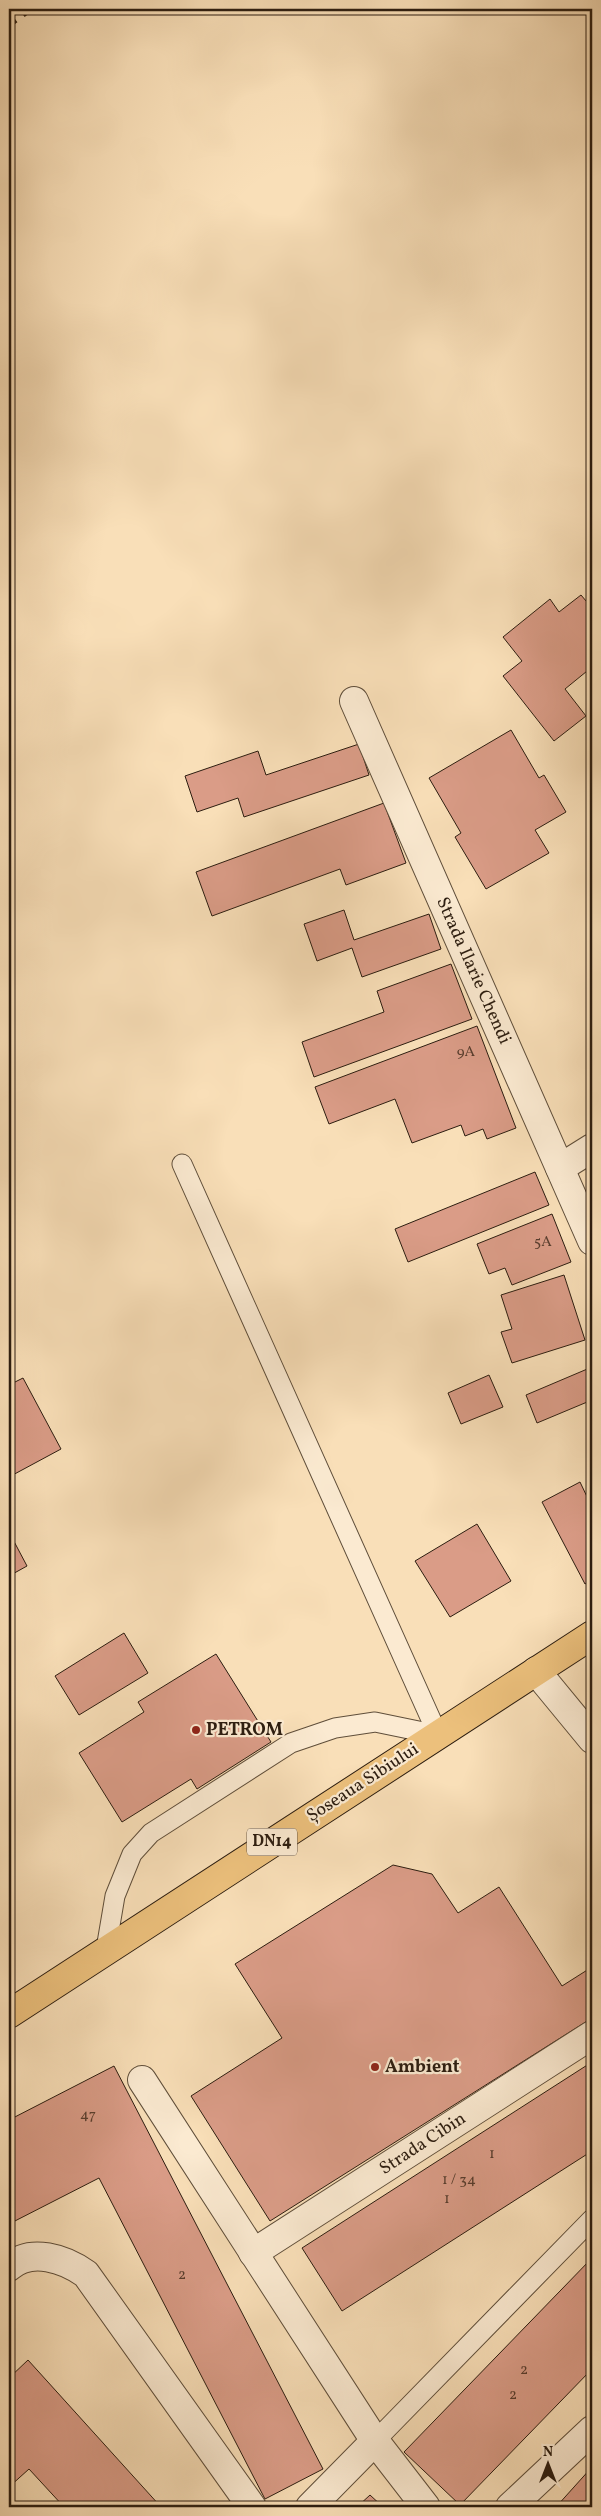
<svg xmlns="http://www.w3.org/2000/svg" width="601" height="2516" font-family="Vollkorn,serif">
  <rect width="100%" height="100%" fill="#f9dfb8"/>
  <filter id="stains"><feTurbulence type="fractalNoise" baseFrequency=".004" numOctaves="4"/><feColorMatrix values="0 0 0 0 .2 0 0 0 0 .09 0 0 0 0 .02 0 0 0 .5 -.17"/></filter>
  <radialGradient id="worn" r=".72"><stop offset=".6" stop-color="#630" stop-opacity="0"/><stop offset="1" stop-color="#630" stop-opacity=".3"/></radialGradient>
  <g fill="#da9c87" stroke="#2c1d10">
    <polygon points="581,595 592,608 592,667 565,689 586,716 554,741 503,676 522,661 503,637 550,599 559,612"/>
    <polygon points="511,730 539,778 544,775 566,812 535,830 549,853 486,889 455,837 461,833 429,778"/>
    <polygon points="359,744 369,775 244,817 238,798 197,812 185,776 258,751 266,775"/>
    <polygon points="384,803 406,863 346,885 340,869 212,916 196,872"/>
    <polygon points="344,910 354,940 429,914 441,949 362,977 352,948 317,961 304,924"/>
    <polygon points="451,964 472,1019 314,1077 302,1042 384,1012 377,991"/>
    <polygon points="477,1026 516,1128 487,1139 483,1129 465,1136 461,1125 412,1143 395,1099 329,1124 315,1087"/>
    <polygon points="535,1172 549,1205 408,1262 395,1229"/>
    <polygon points="552,1214 571,1262 512,1285 505,1268 489,1274 477,1244"/>
    <polygon points="564,1275 585,1340 512,1363 501,1332 512,1329 501,1295"/>
    <polygon points="592,1367 592,1400 537,1423 526,1395"/>
    <polygon points="489,1375 503,1407 461,1424 448,1393"/>
    <polygon points="23,1378 61,1449 9,1477 9,1385"/>
    <polygon points="580,1482 590,1503 592,1502 592,1580 585,1584 542,1502"/>
    <polygon points="477,1524 511,1581 450,1617 415,1561"/>
    <polygon points="9,1532 27,1566 9,1576"/>
    <polygon points="124,1633 148,1673 79,1715 55,1676"/>
    <polygon points="216,1654 271,1742 197,1789 191,1779 122,1822 79,1753 144,1712 138,1702"/>
    <polygon points="393,1865 432,1874 458,1913 499,1887 562,1986 592,1967 592,2018 270,2221 191,2096 282,2038 235,1964"/>
    <polygon points="592,2062 592,2151 342,2311 302,2248"/>
    <polygon points="114,2066 323,2469 265,2499 99,2178 9,2224 9,2120"/>
    <polygon points="592,2258 592,2369 460,2505 404,2452"/>
    <polygon points="28,2360 161,2507 64,2507 29,2469 9,2487 9,2378"/>
    <polygon points="592,2467 592,2507 556,2507"/>
    <polygon points="370,2495 383,2507 357,2507"/>
  </g>
  <g fill="none" stroke-linecap="round" stroke-linejoin="round">
    <defs>
      <g id="lane">
        <polyline points="182,1164 438,1735"/>
        <polyline points="106,1949 115,1896 132,1854 151,1833 291,1743 335,1728 375,1722 438,1735"/>
        <polyline points="375,2441 592,2219"/>
      </g>
      <g id="street">
        <polyline points="354,701 592,1241"/>
        <polyline points="560,1168 592,1148"/>
        <polyline points="536,1671 592,1739"/>
        <polyline points="142,2080 375,2441 426,2507"/>
        <polyline points="253,2253 592,2035"/>
        <path d="M9,2267C31,2247 65,2259 86,2274L252,2507"/>
        <polyline points="310,2507 375,2441"/>
        <polyline points="510,2507 592,2430"/>
      </g>
      <polyline id="primary" points="9,2014 592,1635"/>
    </defs>
    <use href="#lane" stroke="#5f4e3a" stroke-width="21"/>
    <use href="#street" stroke="#5f4e3a" stroke-width="30"/>
    <use href="#primary" stroke="#2c1d10" stroke-width="30"/>
    <use href="#lane" stroke="#fbead1" stroke-width="19"/>
    <use href="#street" stroke="#fbead1" stroke-width="28"/>
    <use href="#primary" stroke="#ecc07c" stroke-width="28"/>
    <polyline stroke="#2c1d10" stroke-width="4" stroke-dasharray="9 9" stroke-linecap="butt" points="9,26 32,9"/>
  </g>
  <g fill="#8f2418" stroke="#fbead1" stroke-width="2">
    <circle cx="196" cy="1730" r="5"/>
    <circle cx="375" cy="2067" r="5"/>
  </g>
  <g text-anchor="middle" dominant-baseline="central" stroke-width="4.5" stroke-linejoin="round" paint-order="stroke">
    <g font-size="15" fill="#583d2e">
      <text x="466" y="1052">9A</text>
      <text x="543" y="1242">5A</text>
      <text x="88" y="2115">47</text>
      <text x="492" y="2154">1</text>
      <text x="459" y="2180">1 / 34</text>
      <text x="447" y="2199">1</text>
      <text x="182" y="2275">2</text>
      <text x="524" y="2370">2</text>
      <text x="513" y="2395">2</text>
    </g>
    <rect fill="#fbead1" stroke="#6a5a4a" stroke-width="1" x="247" y="1828.5" width="50" height="27" rx="4"/>
    <g font-size="16" font-weight="bold" fill="#2c1d10">
      <text x="272" y="1842">DN14</text>
    </g>
    <g font-size="18" fill="#2c1d10" stroke="#fbead1">
      <text transform="translate(473 971) rotate(66)">Strada Ilarie Chendi</text>
      <text transform="translate(363 1783) rotate(-33)">Șoseaua Sibiului</text>
      <text transform="translate(423 2144) rotate(-33)">Strada Cibin</text>
    </g>
    <g font-size="18" font-weight="bold" fill="#2c1d10" stroke="#fbead1" text-anchor="start">
      <text x="206" y="1730">PETROM</text>
      <text x="385" y="2067">Ambient</text>
    </g>
  </g>
  <rect width="601" height="2516" fill="none" stroke="#f9dfb8" stroke-width="30"/>
  <rect x="10" y="10" width="581" height="2496" fill="none" stroke="#2c1d10" stroke-width="2.5"/>
  <rect x="15" y="15" width="571" height="2486" fill="none" stroke="#2c1d10"/>
  <g transform="translate(548 2464)" stroke="#fbead1" stroke-width="4" paint-order="stroke">
  <path d="M0-4L9 19L0 12L-9 19Z" fill="#2c1d10"/>
  <text y="-8" font-size="14" font-weight="bold" text-anchor="middle" fill="#2c1d10">N</text>
  </g>
  <rect width="100%" height="100%" filter="url(#stains)"/>
  <rect width="100%" height="100%" fill="url(#worn)"/>
</svg>
